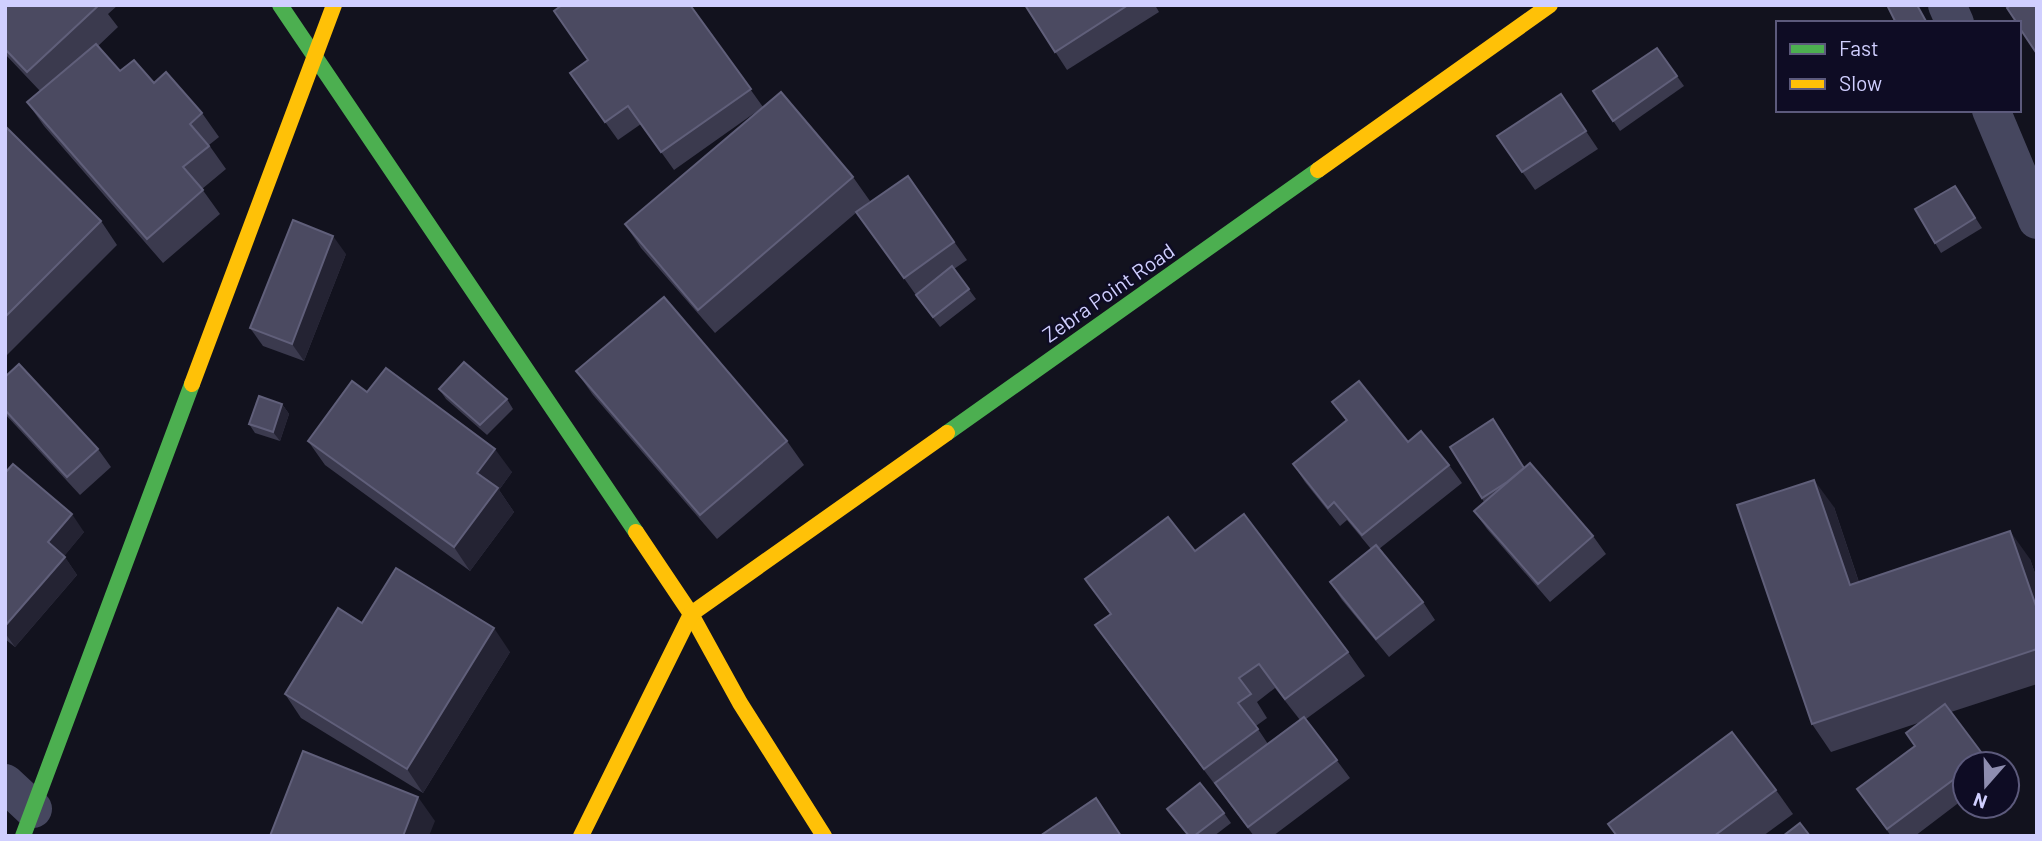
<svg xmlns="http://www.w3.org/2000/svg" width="2042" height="841" font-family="Barlow,sans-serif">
  <rect width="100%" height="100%" fill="#12121e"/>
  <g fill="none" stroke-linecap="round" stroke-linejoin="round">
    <g stroke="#46475f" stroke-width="38">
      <polyline points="1947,5 1955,23"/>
      <polyline points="1991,110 2037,220"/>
      <polyline points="5,783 33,809"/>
    </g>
    <g stroke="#4caf50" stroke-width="16">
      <polyline points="280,5 636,532"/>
      <polyline points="947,433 1318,170"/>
      <polyline points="23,836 192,384"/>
    </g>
    <g stroke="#ffc107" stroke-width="16">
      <polyline points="1318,170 1550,5"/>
      <polyline points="192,384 334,5"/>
      <polyline points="636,532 691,614 740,703 824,836"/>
      <polyline points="581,836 691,614 947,433"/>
    </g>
  </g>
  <g fill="#3b3a4e" fill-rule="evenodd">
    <polygon points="5,5 118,5 108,14 118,27 98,46 120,71 154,83 202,113 219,137 209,145 226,169 202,189 220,214 163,263 44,126 27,102 40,91 5,54"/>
    <polygon points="690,5 763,107 674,170 641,124 618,140 570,73"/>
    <polygon points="1025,5 1155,5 1159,12 1067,70"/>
    <polygon points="1657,48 1684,86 1620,131 1593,91"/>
    <polygon points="1561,94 1598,149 1535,190 1497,136"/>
    <polygon points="5,126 101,221 117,245 5,357"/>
    <polygon points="908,176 967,260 954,269 976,299 940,327 923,305 857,212 715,333 641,248 625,224 853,177 870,201 859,210"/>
    <polygon points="1955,186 1982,228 1941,253 1935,243"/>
    <polygon points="346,254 304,361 263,346 250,328"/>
    <polygon points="576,371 787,441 804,465 717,539 593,395"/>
    <polygon points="5,377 98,449 111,467 80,495 5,414"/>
    <polygon points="439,389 507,399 513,409 487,435 446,399"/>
    <polygon points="367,392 512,472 499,490 514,512 470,571 325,465 308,441"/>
    <polygon points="1332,402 1408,442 1449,465 1462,483 1379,549 1423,602 1435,620 1389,657 1342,600 1330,582 1371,549 1347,520 1340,526 1305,482 1293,464 1346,421"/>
    <polygon points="282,404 289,414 280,441 255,433 249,424"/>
    <polygon points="1500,429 1524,468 1593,536 1606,554 1550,602 1487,529 1474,511 1484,502 1450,447"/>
    <polygon points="5,473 84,532 64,556 77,575 15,647 5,639"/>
    <polygon points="1834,507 1859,582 2030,559 2037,579 2037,684 1951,712 1990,764 1965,764 1965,798 1915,836 1891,836 1857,789 1915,746 1921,722 1831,752 1812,724"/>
    <path d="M1195,551L1348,652L1365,676L1306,719L1350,778L1273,836H1254L1112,649L1095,625L1110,614L1085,579ZM1275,688L1300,720L1268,744L1256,726L1267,718L1257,702Z"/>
    <polygon points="362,623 510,652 423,793 301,718 285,694"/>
    <polygon points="1776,790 1793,814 1763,836 1616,836"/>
    <polygon points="1167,809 1224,813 1231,823 1214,836 1188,836"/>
  </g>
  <g fill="#242333">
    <polygon points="333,236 346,254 304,361 292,344"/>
    <polygon points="282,404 289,414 280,441 273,432"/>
    <polygon points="495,449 512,472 499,490 514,512 470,571 454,547 477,473"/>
    <polygon points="1814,480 1834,507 1869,613 1850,585"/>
    <polygon points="72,514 84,532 61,560 48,542"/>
    <polygon points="2010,531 2030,559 2037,579 2037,609"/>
    <polygon points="65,557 77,575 15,647 5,633 5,626"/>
    <polygon points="494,628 510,652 423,793 407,769"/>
    <polygon points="418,797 435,821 429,836 403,836"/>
  </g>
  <g fill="#4b4a61" stroke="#605f7a" stroke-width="2">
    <polygon points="5,5 99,5 27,72 5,49"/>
    <polygon points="562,5 690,5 751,89 661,152 628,106 605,122 570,73 588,60 554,11"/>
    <polygon points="1025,5 1128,5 1055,52"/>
    <polygon points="1887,5 1917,5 1927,23 1896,23"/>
    <polygon points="2011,5 2037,5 2037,54 2019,27 2019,23 2017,23 2007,8"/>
    <polygon points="96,44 120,71 134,60 154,83 166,72 202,113 190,124 209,146 183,167 203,190 147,239 27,102"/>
    <polygon points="1657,48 1677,76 1613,121 1593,91"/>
    <polygon points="781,92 853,177 698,310 625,224"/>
    <polygon points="1561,94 1586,131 1522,172 1497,136"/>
    <polygon points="5,126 101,221 5,317"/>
    <polygon points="908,176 954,242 904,278 856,212"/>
    <polygon points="1955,186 1975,218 1935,243 1915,209"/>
    <polygon points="293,220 333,236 292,344 250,328"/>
    <polygon points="952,266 969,289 933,317 916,295"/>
    <polygon points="664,297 787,441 700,515 576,371"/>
    <polygon points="464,362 507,399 480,425 439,389"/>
    <polygon points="19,364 98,449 67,477 5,410 5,377"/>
    <polygon points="386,368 495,449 477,473 498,488 454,547 308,441 352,381 367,392"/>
    <polygon points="1359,381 1408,442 1421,431 1449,465 1362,535 1334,502 1328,508 1293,464 1347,420 1332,402"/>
    <polygon points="259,396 282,404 273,432 249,424"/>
    <polygon points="1493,419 1524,468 1507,482 1482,498 1450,447"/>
    <polygon points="1530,463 1593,536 1538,584 1474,511"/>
    <polygon points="13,464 72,514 48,542 65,557 5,626 5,473"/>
    <polygon points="1814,480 1850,585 2010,531 2037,609 2037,649 1812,724 1737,505"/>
    <polygon points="1244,514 1348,652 1285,699 1259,664 1239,678 1251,694 1238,703 1258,729 1204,769 1095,625 1111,614 1085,579 1168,517 1195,551"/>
    <polygon points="1376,545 1423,602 1376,639 1330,582"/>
    <polygon points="396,568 494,628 407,769 285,694 338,608 362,623"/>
    <polygon points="1945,704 1984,756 1974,764 1965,764 1965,771 1887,829 1857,789 1915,746 1906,733"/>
    <polygon points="1304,717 1337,760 1248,827 1215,783"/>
    <polygon points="1732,732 1776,790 1714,836 1617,836 1608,824"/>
    <polygon points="303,751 418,797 403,836 270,836"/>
    <polygon points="1200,783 1224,813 1194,836 1189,836 1167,809"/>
    <polygon points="1096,798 1121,836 1040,836"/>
    <polygon points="1800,823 1810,836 1783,836"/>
  </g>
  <g text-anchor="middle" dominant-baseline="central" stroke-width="5" stroke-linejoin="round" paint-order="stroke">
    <g font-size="21" fill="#d0cfff" stroke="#0e0c24">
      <text transform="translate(1108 292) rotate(-35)">Zebra Point Road</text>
    </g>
  </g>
  <rect width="2042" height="841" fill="none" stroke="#d0cfff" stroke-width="14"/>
  <rect x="1776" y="21" width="245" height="91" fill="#0e0c24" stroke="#5c5a7c" stroke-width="2"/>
  <rect x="1790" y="44" width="35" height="10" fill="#4caf50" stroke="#5c5a7c" stroke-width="2"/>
  <text x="1839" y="56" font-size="21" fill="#d0cfff">Fast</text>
  <rect x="1790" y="79" width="35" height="10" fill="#ffc107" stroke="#5c5a7c" stroke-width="2"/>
  <text x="1839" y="91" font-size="21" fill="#d0cfff">Slow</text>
  <g transform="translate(1986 785) rotate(200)"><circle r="33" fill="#0e0c24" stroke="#5c5a7c" stroke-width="2"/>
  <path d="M0-5L12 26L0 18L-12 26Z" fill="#8e8db0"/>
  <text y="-10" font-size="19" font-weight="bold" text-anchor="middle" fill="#d0cfff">N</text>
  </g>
</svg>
